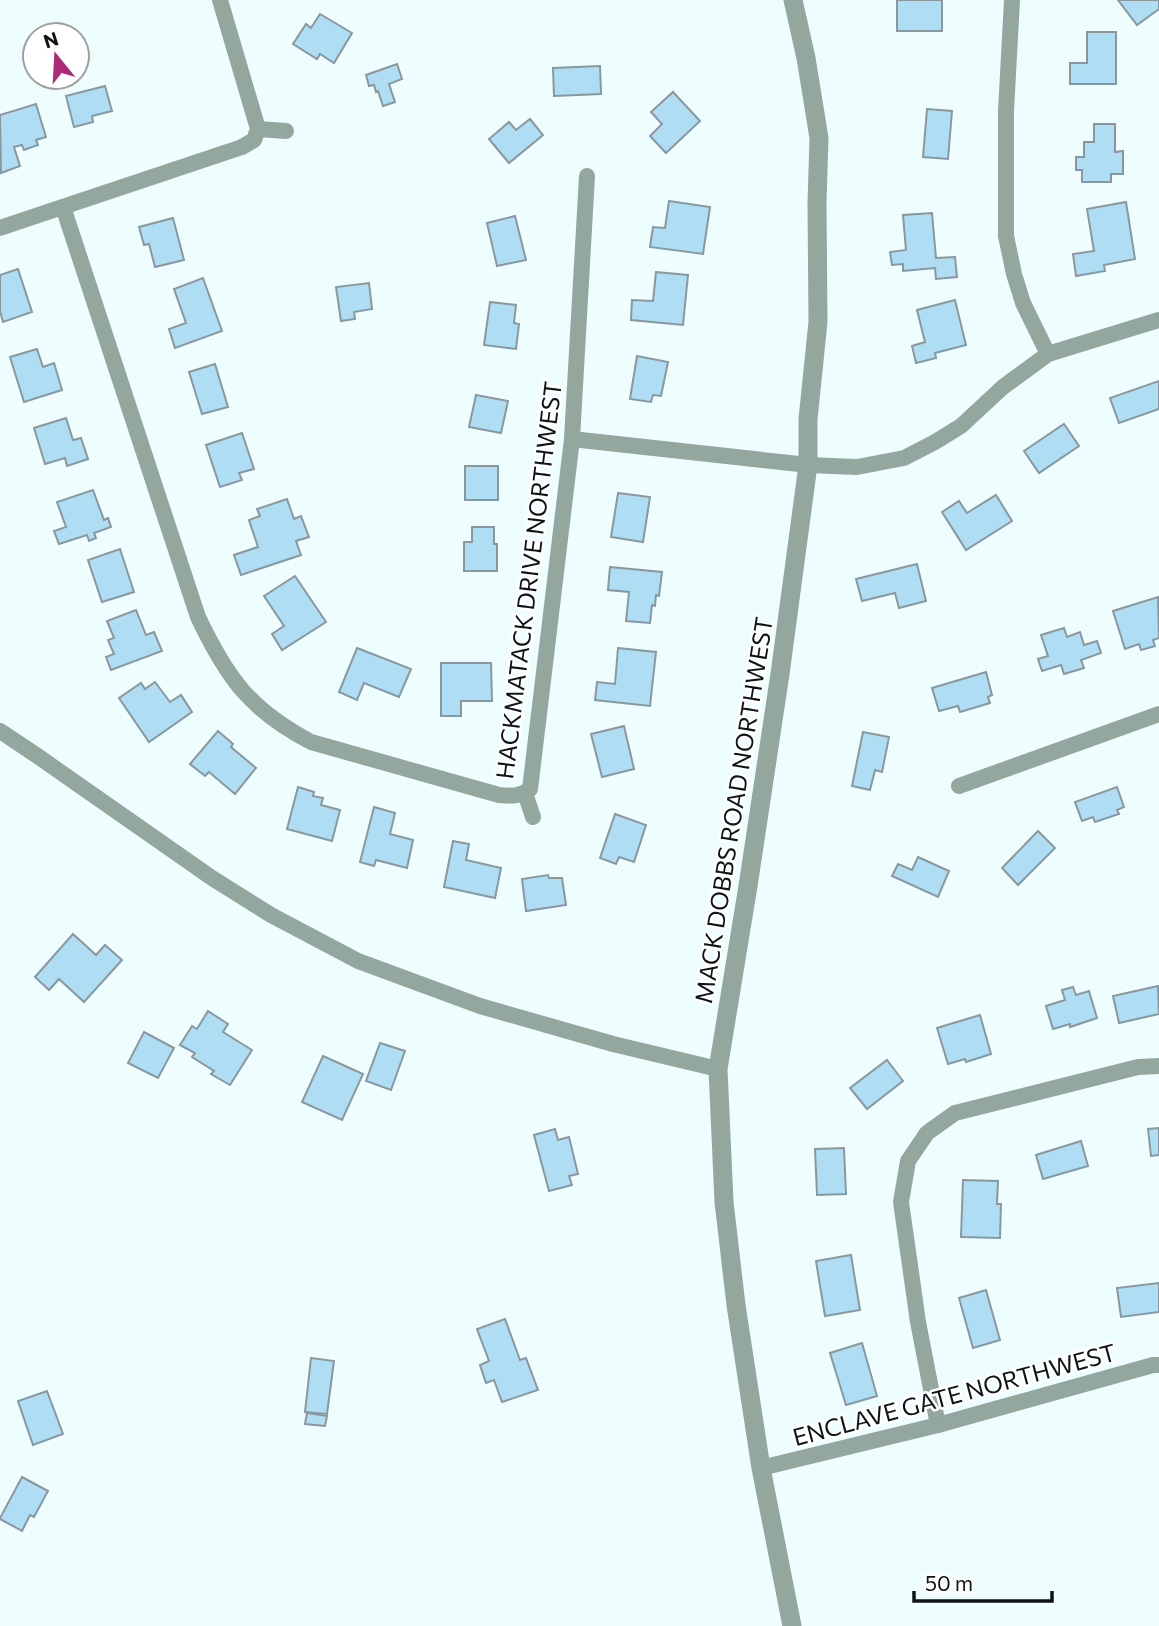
<svg xmlns="http://www.w3.org/2000/svg" width="1159" height="1626" font-family="Commissioner,sans-serif">
  <rect width="100%" height="100%" fill="#eefefe"/>
  <g fill="#afdef4" stroke="#89989f" stroke-width="2">
    <rect x="897" y="0" width="45" height="31"/>
    <polygon points="1118,0 1159,0 1159,9 1137,25"/>
    <polygon points="320,14 352,33 334,63 320,54 317,59 293,44 306,24 311,28"/>
    <polygon points="1087,32 1116,32 1116,84 1070,84 1070,63 1087,63"/>
    <polygon points="397,64 402,79 389,84 395,102 383,106 378,91 376,92 374,85 369,86 366,75"/>
    <polygon points="600,66 601,94 554,96 553,68"/>
    <polygon points="105,86 112,111 92,116 93,122 74,127 66,96"/>
    <polygon points="673,92 700,121 666,153 650,136 662,124 651,112"/>
    <polygon points="36,104 46,137 36,140 38,145 24,150 22,145 14,147 20,166 1,173 0,115"/>
    <polygon points="927,109 952,111 948,159 923,157"/>
    <polygon points="530,119 543,135 509,163 489,139 509,122 516,130"/>
    <polygon points="1094,124 1115,124 1115,152 1123,151 1123,174 1111,174 1111,182 1082,182 1082,170 1076,170 1076,157 1084,157 1084,142 1094,142"/>
    <polygon points="669,201 710,207 703,254 650,247 653,227 665,228"/>
    <polygon points="1126,202 1135,259 1104,265 1105,271 1076,276 1073,254 1094,251 1087,209"/>
    <polygon points="932,213 936,258 955,257 957,277 936,279 935,268 903,271 903,264 892,265 890,252 906,250 903,215"/>
    <polygon points="515,216 526,260 497,266 487,223"/>
    <polygon points="173,218 184,260 155,267 149,244 144,245 139,227"/>
    <polygon points="18,269 32,312 3,322 0,311 0,275"/>
    <polygon points="656,272 688,275 683,325 631,320 632,300 653,301"/>
    <polygon points="203,278 222,331 175,348 169,329 186,323 174,289"/>
    <polygon points="369,283 372,309 354,312 355,319 341,321 336,287"/>
    <polygon points="955,300 966,345 935,353 936,358 916,363 912,346 925,342 917,310"/>
    <polygon points="490,302 516,305 514,323 519,324 516,349 484,345"/>
    <polygon points="37,349 43,367 54,363 62,390 24,402 10,357"/>
    <polygon points="637,356 668,362 661,396 653,395 651,402 630,399"/>
    <polygon points="215,364 228,407 202,414 189,372"/>
    <polygon points="1159,381 1159,409 1119,423 1110,398"/>
    <polygon points="476,395 508,401 501,433 469,427"/>
    <polygon points="66,418 73,440 81,438 88,459 67,466 65,458 45,464 34,428"/>
    <polygon points="1064,424 1079,446 1039,473 1024,451"/>
    <polygon points="242,433 254,469 239,473 242,480 220,487 206,445"/>
    <rect x="465" y="466" width="33" height="34"/>
    <polygon points="93,490 104,520 108,518 111,527 94,533 96,538 89,541 87,535 59,544 54,531 66,527 57,502"/>
    <polygon points="618,493 650,497 643,542 611,537"/>
    <polygon points="996,495 1012,521 966,550 942,512 959,501 967,513"/>
    <polygon points="287,499 294,519 301,516 309,537 296,541 301,555 241,575 234,555 258,547 249,520 260,516 257,509"/>
    <polygon points="472,527 494,527 494,544 497,544 497,571 464,571 464,542 472,542"/>
    <polygon points="120,549 134,592 102,602 88,560"/>
    <polygon points="917,564 926,601 899,608 895,593 862,601 856,579"/>
    <polygon points="610,567 662,572 659,596 656,595 655,606 652,605 650,623 626,621 629,592 608,590"/>
    <polygon points="295,576 326,622 282,650 272,634 284,626 264,596"/>
    <polygon points="1158,597 1159,638 1153,640 1155,646 1141,650 1139,644 1125,649 1113,611"/>
    <polygon points="136,610 146,635 154,632 162,651 111,670 106,657 114,654 108,640 114,638 107,621"/>
    <polygon points="1064,628 1067,637 1080,632 1084,645 1097,641 1101,653 1081,660 1084,668 1064,674 1061,665 1042,671 1038,659 1048,656 1041,635"/>
    <polygon points="357,648 411,669 399,697 364,683 357,700 339,692"/>
    <polygon points="618,648 656,652 650,706 595,700 597,682 615,684"/>
    <polygon points="441,663 491,663 492,701 461,701 461,716 441,716"/>
    <polygon points="986,672 992,695 988,697 990,703 960,712 958,706 939,711 932,688"/>
    <polygon points="155,682 170,702 181,695 192,712 149,742 119,698 141,683 145,689"/>
    <polygon points="624,726 634,769 602,777 591,734"/>
    <polygon points="218,731 233,744 231,747 256,768 235,794 209,772 205,776 190,764"/>
    <polygon points="863,732 889,737 882,772 875,770 870,790 852,786"/>
    <polygon points="298,787 314,792 313,796 323,798 321,805 340,810 332,841 287,829"/>
    <polygon points="1117,787 1124,807 1117,810 1119,814 1095,822 1093,817 1082,821 1075,802"/>
    <polygon points="374,807 395,813 390,834 413,840 407,868 376,860 374,866 360,862"/>
    <polygon points="615,814 646,825 634,862 619,857 616,864 600,858"/>
    <polygon points="1038,831 1055,848 1018,885 1002,868"/>
    <polygon points="453,841 469,844 466,860 501,868 495,898 444,887"/>
    <polygon points="918,857 949,871 938,897 892,876 898,864 912,870"/>
    <polygon points="548,875 549,878 562,878 566,905 526,911 522,879"/>
    <polygon points="73,934 96,955 105,945 122,960 84,1002 59,979 49,990 35,977"/>
    <polygon points="1158,986 1159,1014 1119,1023 1113,996"/>
    <polygon points="1073,987 1076,995 1089,991 1097,1018 1070,1027 1070,1024 1053,1029 1046,1006 1065,1000 1062,990"/>
    <polygon points="208,1011 228,1024 223,1032 252,1050 230,1085 211,1074 214,1071 192,1057 195,1053 180,1045 192,1026 197,1029"/>
    <polygon points="980,1015 991,1054 966,1062 965,1059 948,1064 937,1028"/>
    <polygon points="144,1032 174,1048 158,1078 128,1063"/>
    <polygon points="380,1043 405,1051 391,1090 366,1081"/>
    <polygon points="323,1056 363,1074 342,1120 302,1102"/>
    <polygon points="887,1060 903,1081 867,1109 850,1088"/>
    <polygon points="1159,1128 1159,1155 1151,1156 1148,1129"/>
    <polygon points="555,1129 558,1140 569,1137 578,1174 569,1176 572,1185 549,1191 534,1135"/>
    <polygon points="1081,1141 1088,1166 1043,1179 1036,1155"/>
    <polygon points="844,1148 846,1194 817,1195 815,1149"/>
    <polygon points="963,1180 998,1181 997,1204 1001,1204 1000,1238 961,1237"/>
    <polygon points="851,1255 860,1310 825,1316 816,1261"/>
    <polygon points="1159,1283 1159,1312 1121,1317 1117,1288"/>
    <polygon points="986,1290 1000,1340 973,1348 959,1298"/>
    <polygon points="505,1319 520,1360 526,1358 538,1390 502,1402 494,1380 486,1383 480,1365 489,1361 477,1329"/>
    <polygon points="862,1343 877,1396 846,1405 830,1353"/>
    <polygon points="311,1358 334,1361 327,1414 305,1412"/>
    <polygon points="47,1391 63,1434 33,1445 18,1401"/>
    <polygon points="307,1413 327,1416 325,1426 305,1424"/>
    <polygon points="22,1477 48,1491 34,1517 30,1515 22,1531 0,1519 0,1518"/>
  </g>
  <g fill="none" stroke-linecap="round" stroke-linejoin="round">
    <g stroke="#93a79f" stroke-width="16">
      <polyline points="1012,0 1006,111 1006,236 1014,274 1023,303 1048,354"/>
      <polyline points="258,129 286,131"/>
      <path d="M63,207L198,617C227,678 250,710 311,742L499,795C510,796 520,797 530,789L572,439L587,176"/>
      <polyline points="0,228 242,147 254,140 258,129 220,0"/>
      <polyline points="572,439 808,465 857,467 904,458 935,442 961,426 1003,387 1048,354 1159,320"/>
      <polyline points="0,731 36,755 212,878 271,915 358,961 480,1006 613,1044 718,1069"/>
      <polyline points="959,786 1159,714"/>
      <polyline points="525,793 533,817"/>
      <polyline points="938,1425 918,1322 901,1202 908,1161 927,1133 955,1113 1138,1067 1159,1066"/>
      <polyline points="761,1468 938,1425 1153,1365 1159,1365"/>
    </g>
    <polyline stroke="#93a79f" stroke-width="19" points="792,1626 761,1468 736,1305 724,1202 718,1069 748,886 780,674 808,465 808,419 818,322 817,203 819,138 806,58 793,0"/>
  </g>
  <g text-anchor="middle" dominant-baseline="central" stroke-width="5" stroke-linejoin="round" paint-order="stroke">
    <g font-size="24" fill="#0e1415" stroke="#fff">
      <text transform="translate(528 580) rotate(-83)">HACKMATACK DRIVE NORTHWEST</text>
      <text transform="translate(733 810) rotate(-81)">MACK DOBBS ROAD NORTHWEST</text>
      <text transform="translate(954 1394) rotate(-15)">ENCLAVE GATE NORTHWEST</text>
    </g>
  </g>
  <g transform="translate(56 56) rotate(342)"><circle r="33" fill="#ffffff" stroke="#9fa1a1" stroke-width="2"/>
  <path d="M0-5L12 26L0 18L-12 26Z" fill="#ab2b79"/>
  <text y="-10" font-size="19" font-weight="bold" text-anchor="middle" fill="#0e1415">N</text>
  </g>
  <path d="M914 1591v10h138v-10" fill="none" stroke="#0e1415" stroke-width="3.5"/>
  <text x="925" y="1591" font-size="21" fill="#0e1415" stroke="#ffffff" stroke-width="5" paint-order="stroke">50 m</text>
</svg>
